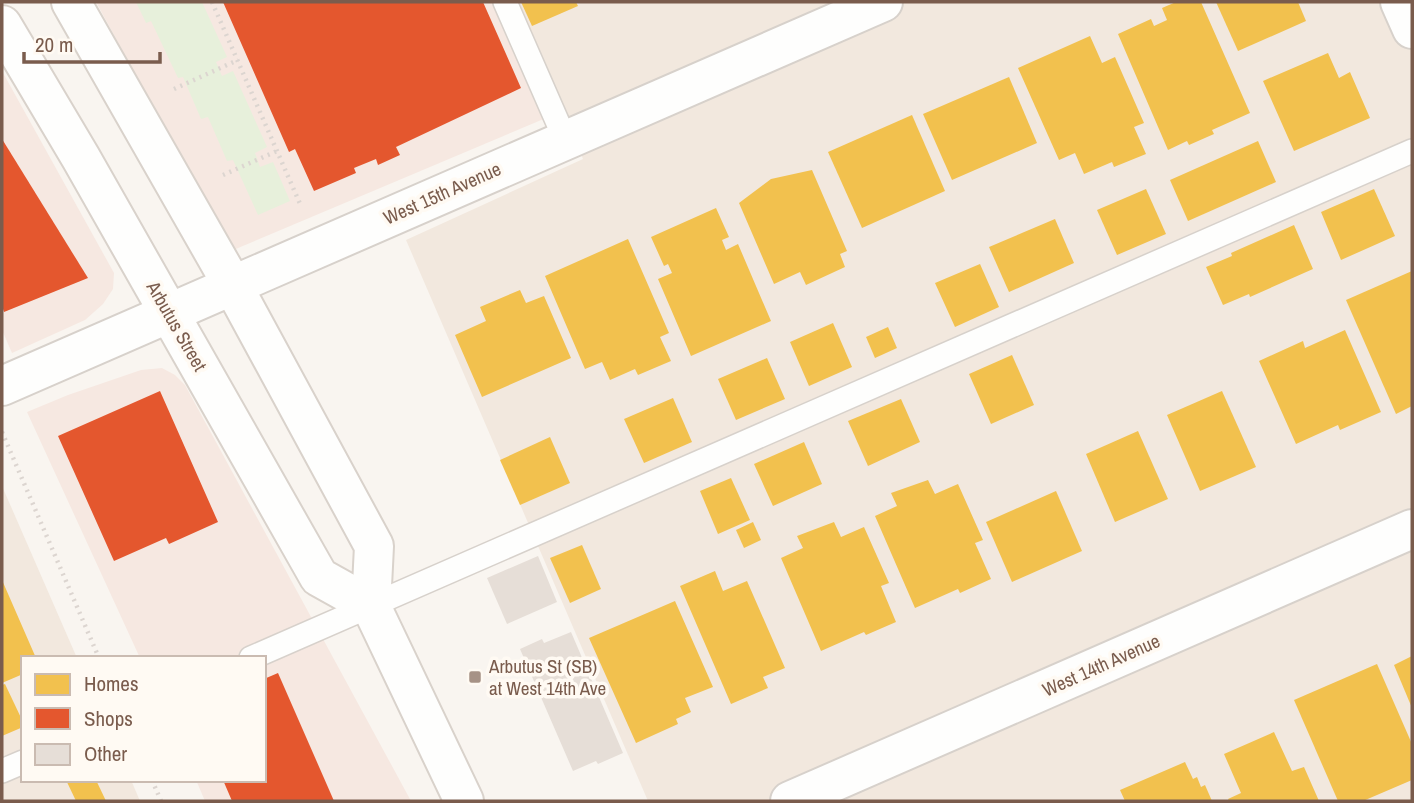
<svg xmlns="http://www.w3.org/2000/svg" width="1414" height="803" font-family="'Archivo Narrow',sans-serif">
  <rect width="100%" height="100%" fill="#f9f5f0"/>
  <g fill="#f2e8de">
    <polygon points="518,2 1412,2 1412,801 648,801 406,240 583,159"/>
    <polygon points="2,486 77,658 23,658 23,780 131,780 140,801 2,801"/>
  </g>
  <g fill="#f6e8e1">
    <polygon points="96,2 494,2 546,118 231,251"/>
    <polygon points="2,71 114,273 113,289 103,304 85,320 12,353 2,330"/>
    <polygon points="162,368 175,375 185,385 411,801 205,801 196,780 264,780 264,658 140,658 27,412 68,395 141,370"/>
  </g>
  <polygon fill="#e7f0db" points="136,2 202,2 227,57 216,62 222,76 233,71 267,147 255,153 260,167 273,162 290,201 258,215 233,160 227,161 208,117 201,119 183,77 178,78 151,21 146,23"/>
  <g fill="#f2c14e">
    <polygon points="521,2 576,2 578,6 532,26"/>
    <polygon points="1176,2 1201,2 1250,113 1212,130 1214,134 1189,145 1187,141 1168,150 1118,34 1151,19 1154,26 1167,20 1162,8"/>
    <polygon points="1216,2 1298,2 1306,21 1238,51"/>
    <polygon points="1090,36 1102,63 1115,57 1144,123 1134,127 1146,154 1114,167 1112,162 1084,174 1075,153 1059,160 1018,68"/>
    <polygon points="1328,53 1339,78 1350,72 1370,118 1294,151 1263,81"/>
    <polygon points="1009,77 1037,143 952,180 923,114"/>
    <polygon points="912,115 945,191 862,228 828,152"/>
    <polygon points="1258,141 1276,182 1188,221 1170,180"/>
    <polygon points="812,170 847,251 840,254 845,267 806,285 800,272 774,284 739,203 771,179"/>
    <polygon points="1146,189 1166,234 1117,255 1097,210"/>
    <polygon points="1374,189 1395,236 1341,260 1321,212"/>
    <polygon points="716,208 729,237 722,240 726,250 738,244 771,321 691,356 658,279 672,273 668,264 664,266 651,237"/>
    <polygon points="1055,219 1074,263 1009,292 989,247"/>
    <polygon points="1294,225 1313,269 1250,297 1249,294 1223,305 1206,267 1232,256 1231,253"/>
    <polygon points="628,239 669,333 660,337 671,361 638,375 635,369 610,380 602,362 585,369 545,276"/>
    <polygon points="980,264 999,307 955,327 935,283"/>
    <polygon points="1412,271 1412,406 1396,414 1346,300"/>
    <polygon points="520,290 526,303 544,296 571,358 482,397 455,335 486,321 480,307"/>
    <polygon points="833,323 852,367 809,386 790,342"/>
    <polygon points="888,327 897,348 875,358 866,337"/>
    <polygon points="1345,330 1381,412 1340,430 1338,425 1296,444 1259,361 1303,341 1305,348"/>
    <polygon points="1012,355 1034,405 991,424 969,374"/>
    <polygon points="767,358 785,399 736,420 718,379"/>
    <polygon points="1222,391 1256,467 1200,491 1167,415"/>
    <polygon points="673,398 692,442 644,463 624,419"/>
    <polygon points="901,399 920,442 868,466 848,421"/>
    <polygon points="1138,431 1168,499 1115,522 1086,454"/>
    <polygon points="550,437 570,483 520,505 500,460"/>
    <polygon points="804,442 822,484 773,506 754,464"/>
    <polygon points="731,478 750,520 718,534 700,491"/>
    <polygon points="928,480 935,494 958,484 983,540 975,543 991,579 960,593 958,589 915,608 875,516 897,506 891,493"/>
    <polygon points="1056,491 1082,551 1012,582 986,522"/>
    <polygon points="753,522 761,540 744,548 736,530"/>
    <polygon points="834,522 841,537 864,527 889,583 881,586 896,622 866,635 864,632 821,651 781,558 803,548 797,536"/>
    <polygon points="582,545 601,589 570,603 550,558"/>
    <polygon points="715,571 723,591 747,581 785,668 763,677 768,688 731,704 680,586"/>
    <polygon points="2,580 36,658 23,658 23,674 2,683"/>
    <polygon points="675,601 713,687 685,698 691,712 676,719 678,724 636,743 589,638"/>
    <polygon points="1412,656 1412,708 1394,665"/>
    <polygon points="1377,664 1412,744 1412,780 1363,801 1338,801 1294,700"/>
    <polygon points="5,684 23,722 23,727 2,736 2,685"/>
    <polygon points="1274,732 1292,771 1304,767 1319,801 1229,801 1228,799 1241,793 1224,754"/>
    <polygon points="1185,762 1193,779 1197,777 1201,787 1205,785 1212,801 1125,801 1120,790"/>
    <polygon points="66,780 96,780 106,801 76,801"/>
  </g>
  <g fill="#e4572e">
    <polygon points="223,2 483,2 521,88 396,147 400,155 378,165 376,159 354,168 356,173 314,191 295,149 289,152"/>
    <polygon points="2,139 88,278 4,312 2,306"/>
    <polygon points="160,391 218,522 169,544 166,538 114,561 58,436"/>
    <polygon points="278,673 334,801 232,801 223,780 264,780 264,679"/>
  </g>
  <g fill="#e6ded7">
    <polygon points="538,556 557,602 507,624 487,578"/>
    <polygon points="571,632 623,753 598,764 596,761 573,771 520,649 542,639 544,643"/>
  </g>
  <g fill="none" stroke-linecap="round" stroke-linejoin="round">
    <defs>
      <g id="service">
        <polyline points="505,2 565,139"/>
        <polyline points="251,658 1412,151"/>
        <polyline points="2,771 23,762"/>
      </g>
      <g id="minor">
        <polyline points="1400,2 1412,29"/>
        <polyline points="2,386 883,2"/>
        <polyline points="790,801 1412,529"/>
      </g>
      <g id="secondary">
        <polyline points="71,2 233,286 374,546 371,606 464,801"/>
        <polyline points="2,25 81,158 319,577 371,606"/>
      </g>
    </defs>
    <use href="#service" stroke="#d7d1cb" stroke-width="26"/>
    <use href="#minor" stroke="#d7d1cb" stroke-width="42"/>
    <use href="#secondary" stroke="#d9d2cb" stroke-width="42"/>
    <g stroke="#dcd5d0" stroke-width="4.5" stroke-dasharray="2 5" stroke-linecap="butt">
      <polyline points="212,2 301,206"/>
      <polyline points="174,89 238,60"/>
      <polyline points="223,175 277,151"/>
      <polyline points="2,432 99,658"/>
      <polyline points="152,780 161,801"/>
    </g>
    <use href="#service" stroke="#fefefd" stroke-width="23"/>
    <use href="#minor" stroke="#fefefd" stroke-width="38"/>
    <use href="#secondary" stroke="#fefefd" stroke-width="38"/>
  </g>
  <rect fill="#a69286" stroke="#fffaf3" stroke-width="2.5" x="468" y="670" width="14" height="14" rx="3.5"/>
  <g text-anchor="middle" dominant-baseline="central" stroke-width="7" stroke-linejoin="round" paint-order="stroke">
    <g font-size="19" fill="#7a5c4d" stroke="#fffaf3">
      <text transform="translate(442 193) rotate(-24)">West 15th Avenue</text>
      <text transform="translate(177 326) rotate(60)">Arbutus Street</text>
      <text transform="translate(1101 665) rotate(-24)">West 14th Avenue</text>
    </g>
    <g font-size="19" fill="#7a5c4d" stroke="#fffaf3" text-anchor="start">
      <text x="489" y="666">Arbutus St (SB)<tspan x="489" dy="22">at West 14th Ave</tspan></text>
    </g>
  </g>
  <rect width="1414" height="803" fill="none" stroke="#7a5c4d" stroke-width="7"/>
  <rect x="21" y="656" width="245" height="126" fill="#fffaf3" stroke="#cabbb1" stroke-width="2"/>
  <rect x="35" y="674" width="35" height="21" fill="#f2c14e" stroke="#cabbb1" stroke-width="2"/>
  <text x="84" y="691" font-size="21" fill="#7a5c4d">Homes</text>
  <rect x="35" y="708" width="35" height="21" fill="#e4572e" stroke="#cabbb1" stroke-width="2"/>
  <text x="84" y="726" font-size="21" fill="#7a5c4d">Shops</text>
  <rect x="35" y="744" width="35" height="21" fill="#e6ded7" stroke="#cabbb1" stroke-width="2"/>
  <text x="84" y="761" font-size="21" fill="#7a5c4d">Other</text>
  <path d="M24 52v10h136v-10" fill="none" stroke="#7a5c4d" stroke-width="3.5"/>
  <text x="35" y="52" font-size="21" fill="#7a5c4d" stroke="#fffaf3" stroke-width="5" paint-order="stroke">20 m</text>
</svg>
